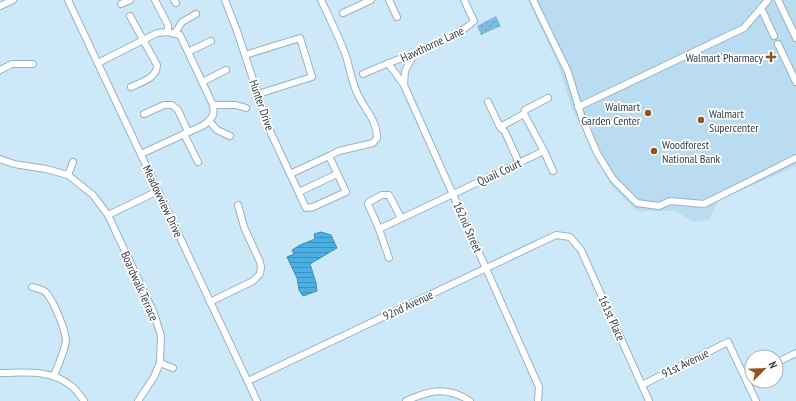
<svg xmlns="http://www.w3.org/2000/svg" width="796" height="401" font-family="'PT Sans Narrow',sans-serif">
  <defs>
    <pattern id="grass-dots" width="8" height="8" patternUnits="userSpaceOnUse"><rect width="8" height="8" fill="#7dbbdf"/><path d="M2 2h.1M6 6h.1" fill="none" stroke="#6799b7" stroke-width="1.8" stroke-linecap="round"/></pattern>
    <pattern id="water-rules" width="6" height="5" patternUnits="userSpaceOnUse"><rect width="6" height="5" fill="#4aafe4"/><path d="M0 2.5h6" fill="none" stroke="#3e90bb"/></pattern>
  </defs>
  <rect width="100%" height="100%" fill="#cde8f9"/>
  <polygon fill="#badcf1" points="528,0 796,0 796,166 719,200 709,220 693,222 676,211 637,211 612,187 572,109 557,62"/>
  <polygon fill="url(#grass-dots)" points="496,16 501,26 481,35 477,26"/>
  <polygon fill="url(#water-rules)" stroke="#438db4" points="321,232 331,235 337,248 310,264 316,283 317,291 303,296 299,290 297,278 287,257 294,254 292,250 300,245 315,239 314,234"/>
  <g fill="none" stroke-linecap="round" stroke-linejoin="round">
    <defs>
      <g id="minor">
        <polyline points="68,0 257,401"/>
        <polyline points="155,0 168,25 168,32"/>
        <polyline points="174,0 176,3"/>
        <polyline points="225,0 237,31 270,131 306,208 313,207 346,192 329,156 290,174"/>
        <path d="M321,0C330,19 339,37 346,56C350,69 352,83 358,95C365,110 377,120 377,138L373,143L339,151L329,156"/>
        <polyline points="389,0 397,17"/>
        <polyline points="533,0 568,72 582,118 597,153 613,179 637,203 659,206 670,201 704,204 796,158"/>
        <polyline points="778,0 796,38"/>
        <polyline points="121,4 130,0"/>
        <polyline points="0,6 13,0"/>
        <polyline points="761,8 774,36"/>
        <polyline points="343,13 371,0"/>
        <path d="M130,16L157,65C157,78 142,82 131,87"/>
        <polyline points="175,33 182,22 196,14"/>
        <polyline points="778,44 796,82"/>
        <polyline points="188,52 211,41"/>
        <polyline points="414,54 405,71 404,85 539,387 538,401"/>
        <polyline points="245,55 300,38 312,77 258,94"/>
        <path d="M98,63L157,33L168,32L180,35L213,105C215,116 212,118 204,125L141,154"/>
        <polyline points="388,63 404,85"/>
        <polyline points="0,70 12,64 33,64"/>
        <path d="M363,74C389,62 415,54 440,42C453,35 463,32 474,21L464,0"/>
        <polyline points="202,82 226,70"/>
        <polyline points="548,98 525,110 524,114 544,151 553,171"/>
        <polyline points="488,102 500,127 505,132 519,163"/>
        <polyline points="213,105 236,105 246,108"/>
        <polyline points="578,107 744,28 768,0"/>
        <polyline points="144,114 164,105 172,105 178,110 188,132"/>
        <polyline points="209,121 217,130 230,136"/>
        <polyline points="500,127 524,114"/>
        <polyline points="184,134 198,162"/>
        <polyline points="0,159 14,164 46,169 68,175 93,195 108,215 154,313 161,336 160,363 154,377 138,401"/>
        <polyline points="68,175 73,162"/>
        <polyline points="299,192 337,174"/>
        <polyline points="108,215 158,191"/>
        <polyline points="379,229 544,151"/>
        <polyline points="389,258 379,229 368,204 369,202 382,195 389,195 401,218"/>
        <path d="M32,287C35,288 41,289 44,291C52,296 66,331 66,341C64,353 58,365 54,376"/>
        <polyline points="210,302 253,281 260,274 261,267 260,262 244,227 238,205"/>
        <polyline points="160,363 173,368"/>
        <polyline points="776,363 796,353"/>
        <path d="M0,373C24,373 50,369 70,385C76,389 80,395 84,401"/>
        <polyline points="248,381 556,235 570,237 581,250 649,401"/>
        <polyline points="642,385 728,342 756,401"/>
        <path d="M406,401C430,390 447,386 470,401"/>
      </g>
    </defs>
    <use href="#minor" stroke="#99b3c3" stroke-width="8"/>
    <use href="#minor" stroke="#fff" stroke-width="6"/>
  </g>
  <g fill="#93521e" stroke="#fff" stroke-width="1.5">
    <path d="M769 51h4v4h4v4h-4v4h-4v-4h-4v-4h4z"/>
    <circle cx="648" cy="113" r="4"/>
    <circle cx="701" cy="120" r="4"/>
    <circle cx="654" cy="151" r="4"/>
  </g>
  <g text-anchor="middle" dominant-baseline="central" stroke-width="3.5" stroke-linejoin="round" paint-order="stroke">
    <g font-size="12" fill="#343f45" stroke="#fff">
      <text transform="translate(432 44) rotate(-25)">Hawthorne Lane</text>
      <text transform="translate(262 105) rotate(71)">Hunter Drive</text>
      <text transform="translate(499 172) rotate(-25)">Quail Court</text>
      <text transform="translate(163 201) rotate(65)">Meadowview Drive</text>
      <text transform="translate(468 227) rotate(66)">162nd Street</text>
      <text transform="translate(140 286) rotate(66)">Boardwalk Terrace</text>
      <text transform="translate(408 305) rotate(-25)">92nd Avenue</text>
      <text transform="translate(612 318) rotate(66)">161st Place</text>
      <text transform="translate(685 363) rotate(-26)">91st Avenue</text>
    </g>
    <g font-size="12" fill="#343f45" stroke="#fff" text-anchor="end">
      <text x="763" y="57">Walmart Pharmacy</text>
      <text x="640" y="106">Walmart<tspan x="640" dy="14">Garden Center</tspan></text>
      <text x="709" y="113" text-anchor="start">Walmart<tspan x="709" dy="14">Supercenter</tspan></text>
      <text x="662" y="144" text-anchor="start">Woodforest<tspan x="662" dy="14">National Bank</tspan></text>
    </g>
  </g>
  <g transform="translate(764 369) rotate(66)"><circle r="19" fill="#ffffff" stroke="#aeb2b5"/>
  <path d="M0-3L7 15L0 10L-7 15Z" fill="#93521e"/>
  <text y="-6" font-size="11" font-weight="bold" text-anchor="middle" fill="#343f45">N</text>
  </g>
</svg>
